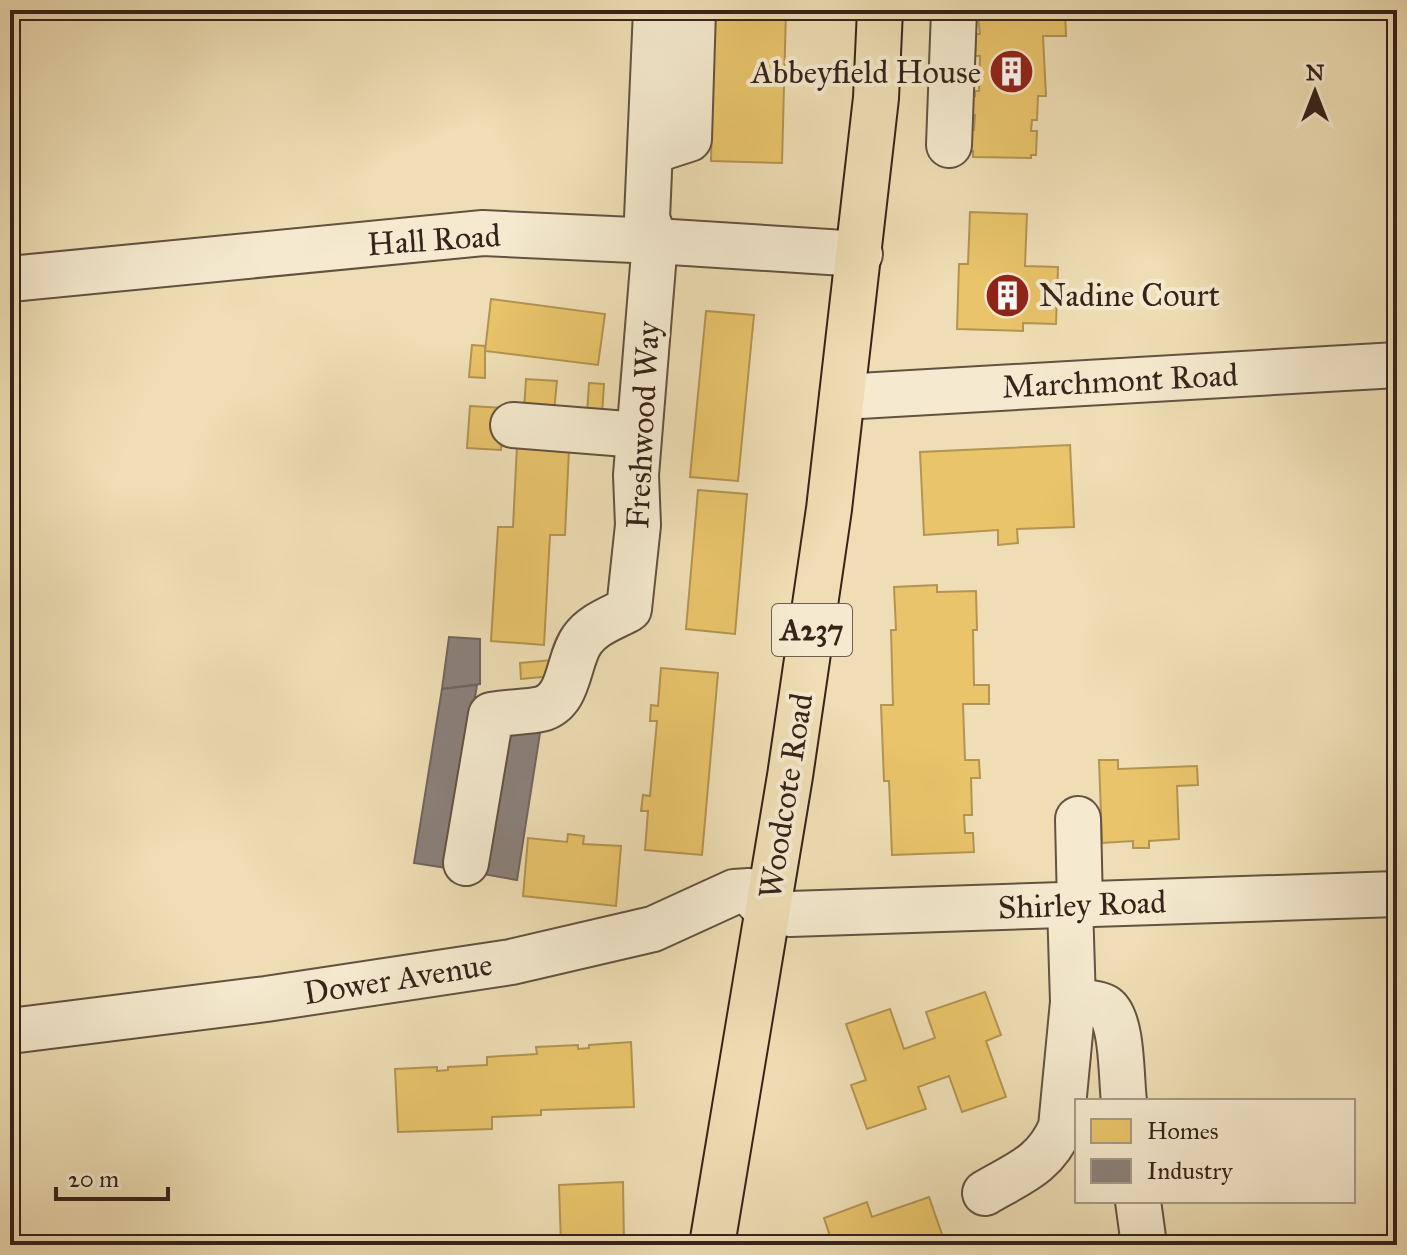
<svg xmlns="http://www.w3.org/2000/svg" width="1407" height="1255" font-family="'IM FELL Great Primer',serif">
  <rect width="100%" height="100%" fill="#efdeb5"/>
  <filter id="stains"><feTurbulence type="fractalNoise" baseFrequency=".0025" numOctaves="4"/><feColorMatrix values="0 0 0 0 .2 0 0 0 0 .09 0 0 0 0 .02 0 0 0 .5 -.17"/></filter>
  <radialGradient id="worn" r=".72"><stop offset=".6" stop-color="#630" stop-opacity="0"/><stop offset="1" stop-color="#630" stop-opacity=".3"/></radialGradient>
  <g fill="#e9c46a" stroke="#b39452" stroke-width="2">
    <polygon points="715,10 786,10 782,163 711,161"/>
    <polygon points="977,10 1065,10 1066,36 1043,36 1046,96 1038,96 1037,120 1032,120 1031,131 1037,131 1036,155 1031,155 1031,158 973,157 973,151 968,151 968,130 974,130 975,115 971,115 971,96 975,96 975,91 979,91 980,56 974,56 974,34 980,34"/>
    <polygon points="970,212 1027,214 1025,266 1058,267 1056,324 1023,323 1023,331 957,329 959,264 968,264"/>
    <polygon points="491,299 605,314 598,365 485,351"/>
    <polygon points="706,311 754,315 738,481 690,477"/>
    <polygon points="472,345 485,346 485,378 469,377"/>
    <polygon points="526,379 557,381 554,411 524,409"/>
    <polygon points="589,383 604,384 602,415 587,414"/>
    <polygon points="470,406 504,408 501,450 467,448"/>
    <polygon points="517,445 569,449 565,535 550,535 544,645 491,641 498,527 513,527"/>
    <polygon points="1070,445 1074,527 1017,529 1018,543 998,545 998,530 924,535 920,452"/>
    <polygon points="698,490 747,494 735,634 686,629"/>
    <polygon points="937,585 937,592 976,591 977,630 973,630 974,685 989,685 989,704 963,704 965,760 979,760 980,778 971,778 972,815 964,815 965,833 973,833 974,852 892,855 889,781 884,781 881,705 893,705 891,630 896,630 894,587"/>
    <polygon points="552,660 553,676 521,679 520,663"/>
    <polygon points="661,668 718,673 702,855 645,850 648,811 641,811 643,795 650,796 657,721 650,721 651,705 658,706"/>
    <polygon points="1099,760 1118,760 1118,769 1197,766 1198,785 1177,786 1179,839 1149,841 1149,848 1133,848 1133,841 1102,843"/>
    <polygon points="568,834 584,836 583,844 621,846 616,906 523,896 528,838 567,842"/>
    <polygon points="985,992 1001,1035 986,1041 1006,1097 962,1112 949,1076 918,1087 926,1109 867,1129 851,1085 866,1080 846,1024 890,1009 904,1049 935,1038 926,1012"/>
    <polygon points="631,1042 634,1107 541,1110 541,1115 492,1117 492,1129 398,1132 395,1069 437,1067 437,1071 448,1070 448,1067 487,1065 487,1057 537,1054 536,1047 578,1045 578,1049 589,1048 589,1045"/>
    <polygon points="623,1182 624,1245 561,1245 559,1185"/>
    <polygon points="929,1197 944,1240 931,1245 833,1245 824,1218 867,1202 872,1217"/>
  </g>
  <g fill="#8a817c" stroke="#71655f" stroke-width="2">
    <polygon points="449,637 480,639 480,684 442,689"/>
    <polygon points="477,685 447,868 414,863 442,689"/>
    <polygon points="506,727 540,733 517,880 483,874"/>
  </g>
  <g fill="none" stroke-linecap="round" stroke-linejoin="round">
    <defs>
      <g id="minor">
        <polyline points="949,145 954,11 951,10"/>
        <polyline points="652,151 689,139 693,10"/>
        <polyline points="10,279 483,233 655,241 860,254"/>
        <polyline points="842,397 1397,365"/>
        <polyline points="513,425 639,435"/>
        <polyline points="1078,819 1080,905"/>
        <path d="M466,863L491,715C506,712 529,712 541,709C571,701 567,661 582,640C593,624 613,618 629,609L638,525L636,475L655,241L647,218L656,10"/>
        <path d="M1073,1002C1083,1003 1096,1002 1105,1007C1123,1018 1121,1080 1124,1101"/>
        <polyline points="10,1031 266,999 511,962 653,929 734,892 749,891 767,911 790,914 1397,894"/>
        <path d="M985,1193C1019,1173 1045,1165 1061,1127L1073,1002L1070,905"/>
        <polyline points="1138,1201 1144,1245"/>
      </g>
      <polyline id="major" points="712,1245 790,776 829,509 876,98 880,10"/>
    </defs>
    <use href="#minor" stroke="#645241" stroke-width="48"/>
    <use href="#major" stroke="#36231a" stroke-width="48"/>
    <use href="#minor" stroke="#f5eacf" stroke-width="44"/>
    <use href="#major" stroke="#efdeb5" stroke-width="44"/>
  </g>
  <defs>
    <symbol id="building-disc" viewBox="-11 -11 22 22"><circle r="9.5" fill="#8f2418" stroke="#f5eacf"/><path d="M-4-6H4V6H1V3H-1V6H-4ZM-2.5-4.3h1.7v1.8h-1.7ZM.8-4.3h1.7v1.8H.8ZM-2.5-1h1.7V.8h-1.7ZM.8-1h1.7V.8H.8Z" fill="#fff"/></symbol>
  </defs>
  <g fill-rule="evenodd">
    <use href="#building-disc" x="986" y="46" width="51" height="51"/>
    <use href="#building-disc" x="982" y="270" width="51" height="51"/>
  </g>
  <g text-anchor="middle" dominant-baseline="central" stroke-width="8" stroke-linejoin="round" paint-order="stroke">
    <rect fill="#f5eacf" stroke="#6f5f50" stroke-width="2" x="772" y="604" width="80" height="52" rx="6"/>
    <g font-size="30" font-weight="bold" fill="#36231a">
      <text x="812" y="630">A237</text>
    </g>
    <g font-size="32" fill="#36231a" stroke="#f5eacf" text-anchor="end">
      <text x="981" y="72">Abbeyfield House</text>
      <text x="1039" y="295" text-anchor="start">Nadine Court</text>
    </g>
    <g font-size="32" fill="#36231a" stroke="#f5eacf">
      <text transform="translate(434 240) rotate(-4)">Hall Road</text>
      <text transform="translate(1120 381) rotate(-3)">Marchmont Road</text>
      <text transform="translate(643 425) rotate(-87)">Freshwood Way</text>
      <text transform="translate(786 796) rotate(-81)">Woodcote Road</text>
      <text transform="translate(1082 905) rotate(-2)">Shirley Road</text>
      <text transform="translate(398 979) rotate(-9)">Dower Avenue</text>
    </g>
  </g>
  <rect width="1407" height="1255" fill="none" stroke="#efdeb5" stroke-width="40"/>
  <rect x="12" y="12" width="1383" height="1231" fill="none" stroke="#36231a" stroke-width="4"/>
  <rect x="20" y="20" width="1367" height="1215" fill="none" stroke="#36231a" stroke-width="2"/>
  <rect x="1075" y="1099" width="280" height="104" fill="#f5eacf" stroke="#a99a87" stroke-width="2"/>
  <rect x="1091" y="1119" width="40" height="24" fill="#e9c46a" stroke="#a99a87" stroke-width="2"/>
  <text x="1147" y="1139" font-size="24" fill="#36231a">Homes</text>
  <rect x="1091" y="1159" width="40" height="24" fill="#8a817c" stroke="#a99a87" stroke-width="2"/>
  <text x="1147" y="1179" font-size="24" fill="#36231a">Industry</text>
  <g transform="translate(1315 92)" stroke="#f5eacf" stroke-width="6" paint-order="stroke">
  <path d="M0-6L14 30L0 20L-14 30Z" fill="#36231a"/>
  <text y="-12" font-size="22" font-weight="bold" text-anchor="middle" fill="#36231a">N</text>
  </g>
  <path d="M56 1187v12h112v-12" fill="none" stroke="#36231a" stroke-width="4"/>
  <text x="68" y="1187" font-size="24" fill="#36231a" stroke="#f5eacf" stroke-width="6" paint-order="stroke">20 m</text>
  <rect width="100%" height="100%" filter="url(#stains)"/>
  <rect width="100%" height="100%" fill="url(#worn)"/>
</svg>
